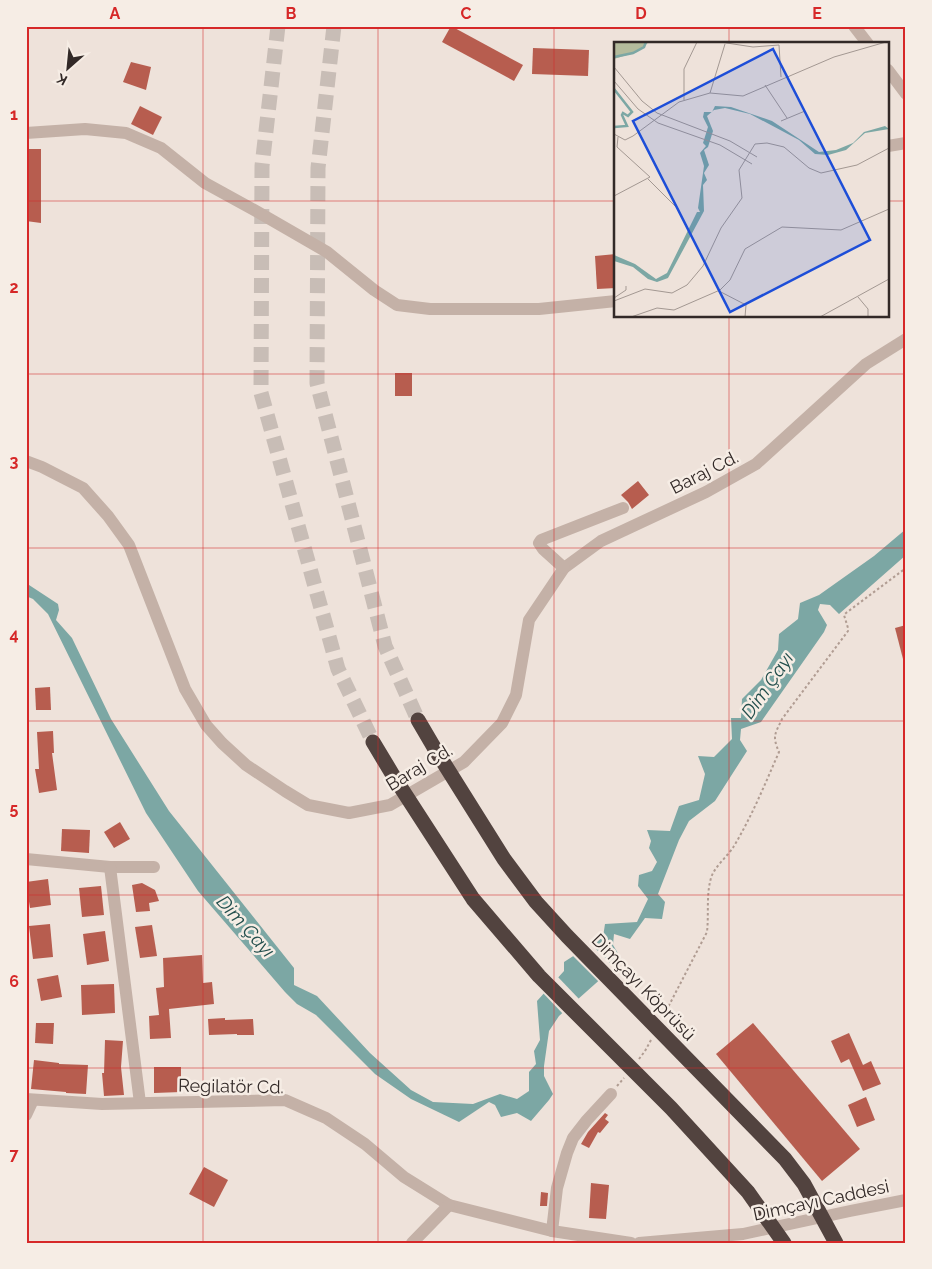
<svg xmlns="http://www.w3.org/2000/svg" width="932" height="1269" font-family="Raleway,sans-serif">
  <rect width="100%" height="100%" fill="#eee2da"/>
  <polygon fill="#7ca7a4" points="906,529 906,555 839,614 830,605 820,604 818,610 827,625 824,632 761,722 741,729 740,740 747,751 715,801 689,821 679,840 658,894 665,902 662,919 645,918 630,939 614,934 613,945 622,960 559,1016 549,1031 544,1066 544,1076 553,1094 549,1100 531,1121 517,1113 501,1117 495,1105 489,1102 459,1122 411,1099 375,1074 316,1015 297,1004 285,992 198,891 146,813 48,614 33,599 26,596 26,583 58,604 59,610 56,620 72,638 111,719 169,811 294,968 294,985 317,996 370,1053 411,1090 433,1102 473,1104 500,1094 517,1099 529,1091 529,1072 536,1064 534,1051 540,1040 537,1001 564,971 564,962 603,937 605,924 637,922 648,899 638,886 639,875 652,871 657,862 649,848 651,841 647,830 670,831 679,806 699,800 705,774 698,756 714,757 732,739 731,718 741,718 742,699 761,680 778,650 779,634 798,619 800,603 819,595 874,556"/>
  <g fill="#eee2da">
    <polygon points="589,942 616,969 600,983 571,954"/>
    <polygon points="557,976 580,1000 564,1015 542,992"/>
  </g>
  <g fill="#b75d4f">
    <polygon points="451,26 523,65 514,81 442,42"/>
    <polygon points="533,48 589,50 588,76 532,74"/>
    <polygon points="131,62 151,67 146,90 123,82"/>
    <polygon points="140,106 162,117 153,135 131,124"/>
    <polygon points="26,149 41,149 41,223 26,221"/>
    <polygon points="616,254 616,288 597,289 595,256"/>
    <rect x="395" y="373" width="17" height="23"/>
    <polygon points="638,481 649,495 632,509 628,502 621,495"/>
    <polygon points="906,625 906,659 903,659 895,628"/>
    <polygon points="50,687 51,710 36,710 35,688"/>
    <polygon points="53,731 54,753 52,753 57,790 39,793 35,769 39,769 37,732"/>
    <polygon points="120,822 130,839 114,848 104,832"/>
    <polygon points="62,829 90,830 89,853 61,851"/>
    <polygon points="48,879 51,905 30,908 26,882"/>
    <polygon points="142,883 155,890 159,901 149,903 150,911 136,912 132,885"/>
    <polygon points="101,886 104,915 82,917 79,888"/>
    <polygon points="50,924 53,957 33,959 29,926"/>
    <polygon points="152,925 157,956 140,958 135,927"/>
    <polygon points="105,931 109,961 87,965 83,934"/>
    <polygon points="202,955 203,983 212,982 214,1004 169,1009 171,1038 150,1039 149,1016 159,1015 156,988 164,987 163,958"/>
    <polygon points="58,975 62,997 41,1001 37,979"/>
    <polygon points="114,984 115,1013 82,1015 81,985"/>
    <polygon points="225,1018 225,1020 253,1019 254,1035 237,1035 237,1034 209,1035 208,1019"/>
    <polygon points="36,1023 54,1023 53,1044 35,1043"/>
    <polygon points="753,1023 860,1149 822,1181 716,1054"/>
    <polygon points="849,1033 863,1065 871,1061 881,1084 863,1091 849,1059 841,1063 831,1041"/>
    <polygon points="105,1040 123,1041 121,1067 124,1095 104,1096 102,1073 104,1073"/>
    <polygon points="34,1060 59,1063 59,1064 88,1065 86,1094 66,1093 66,1092 31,1089"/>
    <polygon points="154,1067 181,1067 181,1092 154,1093"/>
    <polygon points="866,1097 875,1120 857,1127 848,1105"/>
    <polygon points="605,1113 608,1115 605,1119 609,1122 600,1133 598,1132 589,1148 581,1144 588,1132"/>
    <polygon points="204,1167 228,1180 214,1207 189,1194"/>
    <polygon points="591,1183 609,1185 606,1219 589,1218"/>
    <polygon points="541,1192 548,1193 547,1206 540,1206"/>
  </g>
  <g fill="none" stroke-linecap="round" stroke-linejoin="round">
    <g stroke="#c8bdb6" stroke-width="15" stroke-dasharray="15 8" stroke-linecap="butt">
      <polyline points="278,26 262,166 261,393 338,669 373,742"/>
      <polyline points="334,26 318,168 317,383 385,646 418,720"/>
    </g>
    <g stroke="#b09c92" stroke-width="2" stroke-dasharray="2.5 2.5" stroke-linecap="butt">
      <path d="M664,1015L707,932C709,914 706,895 711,878C714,867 728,856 734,846C752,816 765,784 779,752C772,736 775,734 782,719L848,631V628L844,615L846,613L906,568"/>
      <polyline points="639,1059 645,1051 651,1040"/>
      <polyline points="617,1086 624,1078"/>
    </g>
    <g stroke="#c4b1a7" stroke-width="12">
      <polyline points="854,26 868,44"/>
      <polyline points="888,70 906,94"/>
      <polyline points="26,133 85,129 126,133 161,148 205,183 256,211 327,252 374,290 397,305 430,309 539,309 616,301"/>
      <polyline points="888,146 906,143"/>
      <polyline points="26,461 42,467 83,488 108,516 129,545 185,689 206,725 222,743 246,765 285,791 308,805 349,813 390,805 464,762 502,723 516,695 529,620 564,568 601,541 706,492 756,464 866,364 906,339"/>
      <polyline points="564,568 543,549 539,543 541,540 623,508"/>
      <polyline points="26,859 110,867 154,867"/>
      <polyline points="110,867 140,1103"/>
      <polyline points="26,1099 102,1104 285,1100 326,1118 365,1144 404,1177 449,1205 552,1231 631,1243"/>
      <polyline points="26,1115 33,1100"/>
      <polyline points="552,1231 557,1188 567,1153 573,1138 587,1120 611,1094"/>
      <polyline points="412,1243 449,1205"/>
      <polyline points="639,1243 743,1234 850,1211 906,1200"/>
    </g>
    <g stroke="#52433f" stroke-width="15">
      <polyline points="418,720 435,749"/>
      <polyline points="373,742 394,777"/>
    </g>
    <g stroke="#52433f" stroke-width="15">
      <polyline points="435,749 504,859 536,902 567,936 785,1159 804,1184 836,1243"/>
      <polyline points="394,777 473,899 539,976 671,1108 748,1192 784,1243"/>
    </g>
  </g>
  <path fill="none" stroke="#d62828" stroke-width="1" stroke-opacity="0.55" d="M203,26V1243M378,26V1243M554,26V1243M729,26V44M26,201H616M888,201H906M729,316V1243M26,374H906M26,548H906M26,721H906M26,895H906M26,1068H906"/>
  <g text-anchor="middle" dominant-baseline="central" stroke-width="5" stroke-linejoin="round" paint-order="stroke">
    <g font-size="18" fill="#322927" stroke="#f6ede5">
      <text transform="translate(704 472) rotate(-27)">Baraj Cd.</text>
      <text transform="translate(419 767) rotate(-31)">Baraj Cd.</text>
      <text transform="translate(644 987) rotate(46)">Dimçayı Köprüsü</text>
      <text transform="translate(231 1086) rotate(1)">Regilatör Cd.</text>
      <text transform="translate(821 1200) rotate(-12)">Dimçayı Caddesi</text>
    </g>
    <g font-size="19" font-style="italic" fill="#224e4c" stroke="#f6ede5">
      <text transform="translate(767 685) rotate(-55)">Dim Çayı</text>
      <text transform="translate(246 926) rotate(48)">Dim Çayı</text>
    </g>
  </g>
  <g transform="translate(614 42)">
    <rect width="275" height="275" fill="#eee2da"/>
    <path d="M0,0H35L23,10L0,17Z" fill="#b4bb9c"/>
    <path d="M101,64L117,65L158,79L205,110L222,108L239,101L250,90L271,84L275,87L251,91L232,108L214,113L201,112L185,98L136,72L111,66L100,68L93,74L99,89L94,105L90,108L95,123L90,131L93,138L89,143L90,169L54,236L43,240L34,237L19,225L0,219V213L21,222L42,237L53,231L83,170H86L84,166L90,124L86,111L92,104L89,101L94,85L89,75L90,70H98Z" fill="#7ca7a4"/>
    <path fill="none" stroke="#7ca7a4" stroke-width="2.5" d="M0,15L19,11L30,5L32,0M0,47L18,70L14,74L9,71L8,73L13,84L0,85"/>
    <path fill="none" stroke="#a39892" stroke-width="1" d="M106,0L139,5L165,3L167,35M0,25L28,59L43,71L116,99L143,115M0,39L24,67L44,81L106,103L138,122M151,43L173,76M96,51L111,2M70,58V27L83,0M167,79L191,69M0,92L11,98L19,94L65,60L96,51L129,54L220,15L272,0M34,137L65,168M0,154L36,135L3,105L4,95M105,249L132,263L131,275M244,255L254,267V275M0,256L12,248V244M0,259L31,247L58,251L73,243L89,224L107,186L128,156L125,128L141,102L153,101L170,105L195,126L207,131L243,123L275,106M17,275L43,266L60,268L106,248L116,238L131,207L168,185L227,188L275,167M206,275L275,237"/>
    <path fill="#1d4ed8" fill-opacity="0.15" stroke="#1d4ed8" stroke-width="2.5" d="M159,7L256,198L116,270L19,79Z"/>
    <rect width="275" height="275" fill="none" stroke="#322927" stroke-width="2.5"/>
  </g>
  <rect width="932" height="1269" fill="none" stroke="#f6ede5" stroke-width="55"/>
  <g transform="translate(68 68) rotate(207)" stroke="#f6ede5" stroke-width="4" paint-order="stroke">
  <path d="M0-4L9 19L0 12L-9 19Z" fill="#322927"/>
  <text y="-8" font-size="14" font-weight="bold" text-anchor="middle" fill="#322927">K</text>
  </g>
  <rect x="28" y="28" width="876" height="1214" fill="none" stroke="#d62828" stroke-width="2"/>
  <g font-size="16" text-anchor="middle" font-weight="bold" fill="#d62828">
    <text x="115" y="19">A</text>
    <text x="291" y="19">B</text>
    <text x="466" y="19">C</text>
    <text x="641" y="19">D</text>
    <text x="817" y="19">E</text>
    <text x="14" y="120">1</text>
    <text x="14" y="293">2</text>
    <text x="14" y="467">3</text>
    <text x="14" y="640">4</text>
    <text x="14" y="814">5</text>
    <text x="14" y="987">6</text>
    <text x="14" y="1160">7</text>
  </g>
</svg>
